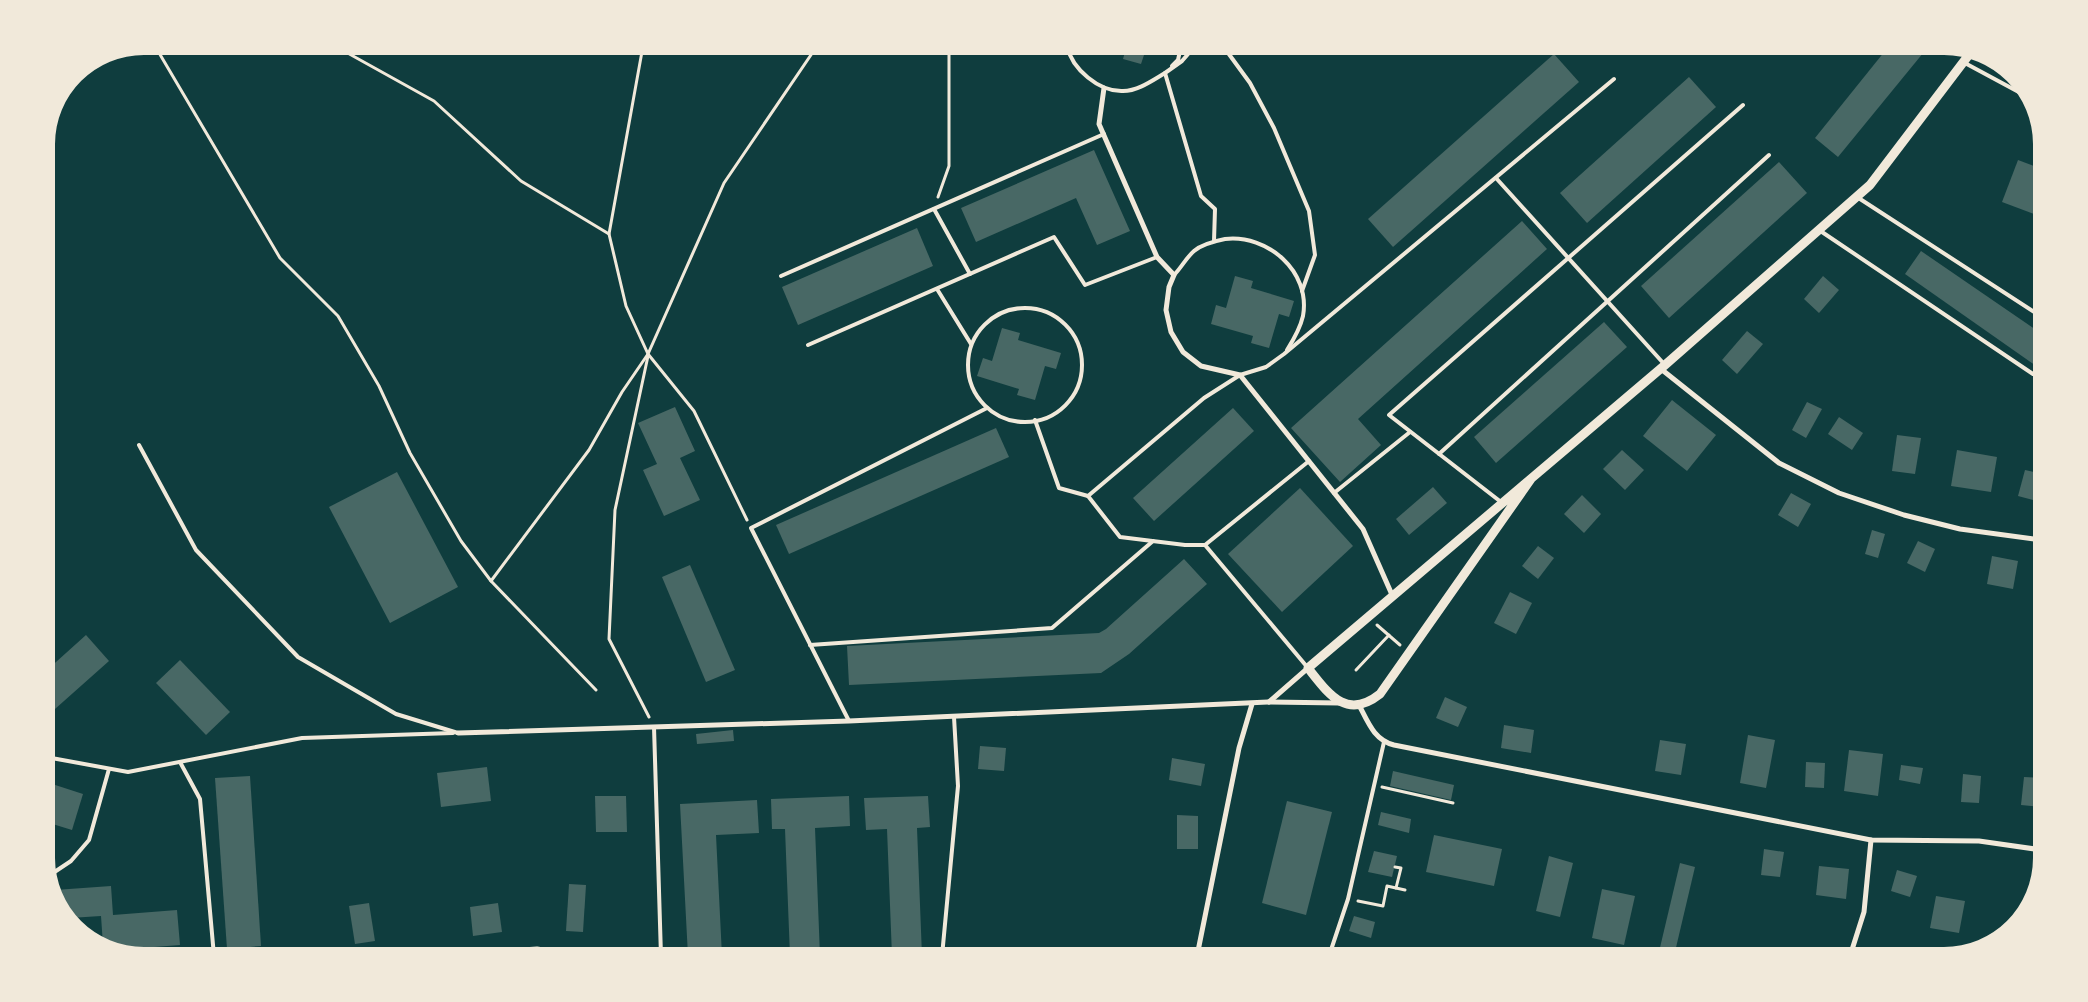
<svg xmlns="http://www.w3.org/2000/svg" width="2088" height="1002" font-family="Literata,serif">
  <rect width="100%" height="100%" fill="#0f3d3e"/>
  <g fill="#486865">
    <polygon points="1147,46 1141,64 1123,59 1125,52 1106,47"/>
    <polygon points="1889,46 1928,47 1838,157 1815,138"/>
    <polygon points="1554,54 1579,82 1393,247 1368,219"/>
    <polygon points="1689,77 1716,107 1587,223 1560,193"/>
    <polygon points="1094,150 1130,231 1097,245 1076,198 976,242 961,208"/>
    <polygon points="2018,160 2042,169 2042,217 2002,202"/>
    <polygon points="1779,162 1807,193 1669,318 1641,286"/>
    <polygon points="1522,221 1547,249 1358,419 1381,445 1340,482 1291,428"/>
    <polygon points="917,228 933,266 798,325 782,287"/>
    <polygon points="1921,251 2042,334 2042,365 2039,368 1905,274"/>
    <polygon points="1235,276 1253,281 1251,288 1294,301 1289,317 1279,314 1269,348 1251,343 1253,336 1211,324 1216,305 1226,308"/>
    <polygon points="1823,276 1839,290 1819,313 1804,299"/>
    <polygon points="1604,322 1627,347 1496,463 1474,437"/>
    <polygon points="1002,328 1020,333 1018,340 1061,353 1056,369 1045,366 1035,400 1017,395 1019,389 977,376 983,358 992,361"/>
    <polygon points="1747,331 1763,344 1737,374 1722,360"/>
    <polygon points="1672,400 1716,435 1687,471 1643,436"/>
    <polygon points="1807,402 1822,409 1806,438 1792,430"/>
    <polygon points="675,407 695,451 680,458 700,500 664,516 643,470 657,464 638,423"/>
    <polygon points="1233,408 1254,431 1154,521 1133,498"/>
    <polygon points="1839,417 1863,433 1852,450 1828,434"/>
    <polygon points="996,428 1009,457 789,554 776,525"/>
    <polygon points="1897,435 1921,438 1915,474 1892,471"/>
    <polygon points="1622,450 1644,470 1625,490 1603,469"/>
    <polygon points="1957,450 1997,457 1991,492 1951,486"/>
    <polygon points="2025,470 2042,474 2040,502 2018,496"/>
    <polygon points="397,472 458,587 390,623 329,507"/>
    <polygon points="1433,487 1447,503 1409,535 1396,519"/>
    <polygon points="1300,488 1353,546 1282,612 1228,554"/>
    <polygon points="1791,493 1811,504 1798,527 1778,515"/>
    <polygon points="1582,495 1601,514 1584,533 1564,514"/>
    <polygon points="1872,530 1885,534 1878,558 1865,554"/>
    <polygon points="1918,541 1935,549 1925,572 1907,563"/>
    <polygon points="1538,546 1554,558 1538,579 1522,566"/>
    <polygon points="1992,556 2018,561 2013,589 1987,584"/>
    <polygon points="1184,559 1207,584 1129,654 1101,673 849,685 847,646 1099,633 1106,629"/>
    <polygon points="690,565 735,670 706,682 662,577"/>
    <polygon points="1510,592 1532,603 1516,634 1494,623"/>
    <polygon points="86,635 109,661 46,717 46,671"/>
    <polygon points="180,660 230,712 206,735 156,683"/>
    <polygon points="1445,697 1467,707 1458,727 1436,718"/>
    <polygon points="1504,725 1534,730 1531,753 1501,748"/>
    <polygon points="733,730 734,741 697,744 696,734"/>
    <polygon points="1748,735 1775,740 1766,788 1740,783"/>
    <polygon points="1660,740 1686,744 1681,775 1655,771"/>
    <polygon points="980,746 1006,748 1004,771 978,769"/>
    <polygon points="1849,750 1883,754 1878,796 1844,791"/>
    <polygon points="1172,758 1205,764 1201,786 1169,780"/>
    <polygon points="1806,762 1825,763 1824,788 1805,787"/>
    <polygon points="1901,765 1923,768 1920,784 1899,780"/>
    <polygon points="487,767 491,801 441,807 437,773"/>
    <polygon points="1393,771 1454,785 1451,800 1390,786"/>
    <polygon points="1963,774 1981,776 1979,803 1961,802"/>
    <polygon points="250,776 261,946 227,949 215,778"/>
    <polygon points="2024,777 2042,778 2041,807 2021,805"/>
    <polygon points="46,782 83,794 72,830 46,822"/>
    <polygon points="595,796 626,796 627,832 596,832"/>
    <polygon points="849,796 850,826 815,828 820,956 790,956 785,829 772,829 771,799"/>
    <polygon points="928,796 930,827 917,828 922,956 892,956 887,829 866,830 864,798"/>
    <polygon points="757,800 759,833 716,835 722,956 688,956 680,804"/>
    <polygon points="1287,801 1332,812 1306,915 1262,903"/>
    <polygon points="1381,812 1411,819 1409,833 1378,825"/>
    <polygon points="1177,815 1198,816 1198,849 1177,849"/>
    <polygon points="1434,835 1502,849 1494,886 1426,872"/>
    <polygon points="1764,849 1784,852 1780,877 1761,875"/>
    <polygon points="1374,851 1397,856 1392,877 1368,872"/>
    <polygon points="1549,856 1573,863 1560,917 1536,911"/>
    <polygon points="1680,863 1695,867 1674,956 1658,956"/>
    <polygon points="1819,866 1849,869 1846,899 1816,895"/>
    <polygon points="1897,870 1917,876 1910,897 1891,891"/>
    <polygon points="569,884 586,885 583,932 566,931"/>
    <polygon points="111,886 113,915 177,910 180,945 116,950 106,948 103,945 101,916 70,918 63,912 55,890"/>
    <polygon points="1602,889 1635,896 1624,945 1592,938"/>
    <polygon points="1936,896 1965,901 1959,933 1930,928"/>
    <polygon points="369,903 375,941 355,944 349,906"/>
    <polygon points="498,903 502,932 473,936 470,907"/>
    <polygon points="1354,916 1375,922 1371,938 1349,931"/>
  </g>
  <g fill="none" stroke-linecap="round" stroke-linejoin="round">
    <g stroke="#f1e9da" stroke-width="3">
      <polyline points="155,46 280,258 338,316 379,386 410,453 461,541 491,581 596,690"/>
      <polyline points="335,46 434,101 521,181 609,234 626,306 648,354 694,411 747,520"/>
      <polyline points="938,197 949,166 949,46"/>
      <polyline points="609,234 643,46"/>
      <polyline points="648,356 615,510 609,639 649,717"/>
      <polyline points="491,581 589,450 622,392 648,354 724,183 817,46"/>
      <polyline points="1377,625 1400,645"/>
      <polyline points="1356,670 1389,635"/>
      <polyline points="1382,787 1453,803"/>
      <polyline points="1395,867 1401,868 1396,888"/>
      <polyline points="1358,901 1383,906 1387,886 1405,890"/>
    </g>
    <g stroke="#f1e9da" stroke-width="4">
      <path d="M1067,46C1072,69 1099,92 1123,91C1138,91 1153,80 1165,73"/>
      <polyline points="1195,46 1182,61 1165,73 1201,196 1215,209 1214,241"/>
      <polyline points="1223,46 1250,83 1274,128 1309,211 1315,255 1302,291"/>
      <polyline points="1958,49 1968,56"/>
      <polyline points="1963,62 2028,97"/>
      <polyline points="1172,66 1178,60 1181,46"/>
      <polyline points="1496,178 1665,365"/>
      <polyline points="1857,197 2042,317"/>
      <polyline points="934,209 970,274"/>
      <polyline points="1819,230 2033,374 2042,376"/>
      <path d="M1174,275C1181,268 1186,258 1194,251C1202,244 1215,241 1225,239C1267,234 1311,271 1303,316C1300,329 1294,339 1287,350"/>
      <polyline points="781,276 1104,134"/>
      <polyline points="937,289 971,344"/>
      <circle cx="1025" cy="365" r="57"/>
      <polyline points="808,345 1054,237 1085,285 1157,257"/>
      <polyline points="1035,420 1059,488 1088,496 1204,398 1240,375 1266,367 1284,354 1614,79"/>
      <polyline points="139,445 196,550 298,657 396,714 458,733"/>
      <polyline points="1439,454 1769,155"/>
      <polyline points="1334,493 1410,432"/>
      <polyline points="1088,496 1120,537 1185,545 1205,545 1309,461"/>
      <polyline points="1501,502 1389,415 1743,105"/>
      <polyline points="1205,545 1308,668"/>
      <polyline points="810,645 1052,628 1153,541"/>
      <polyline points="849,721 751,528 987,408"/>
      <polyline points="654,727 661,956"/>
      <polyline points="46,757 128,772 302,738 453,733"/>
      <polyline points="180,762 200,799 214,956"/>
      <polyline points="50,875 71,861 89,840 109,769"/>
      <polyline points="942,956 958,786 954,717"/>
      <polyline points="1329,956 1348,899 1384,742"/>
    </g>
    <g stroke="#f1e9da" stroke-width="5">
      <polyline points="1104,88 1099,124 1157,257 1174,275 1169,287 1166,310 1171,332 1183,352 1201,366 1240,375 1363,529 1393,597"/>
      <polyline points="1661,369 1779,463 1839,493 1904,515 1960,529 2042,540"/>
      <polyline points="1269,702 1308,668"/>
      <path d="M1359,705C1368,722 1374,740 1394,745L1871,840L1979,841L2042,850"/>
      <polyline points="458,733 849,721 1268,702 1339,703"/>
      <polyline points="439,956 537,949 580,956"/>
      <polyline points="1197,956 1239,748 1252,704"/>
      <polyline points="1850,956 1864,912 1871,840"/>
    </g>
    <path stroke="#f1e9da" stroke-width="9" d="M1531,479L1380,694C1346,721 1328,693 1308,668L1665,365L1870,185L1971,52"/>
  </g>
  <path d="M0 0H2088V1002H0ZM144 55H1944A89 89 0 0 1 2033 144V858A89 89 0 0 1 1944 947H144A89 89 0 0 1 55 858V144A89 89 0 0 1 144 55Z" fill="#f1e9da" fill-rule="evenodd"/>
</svg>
